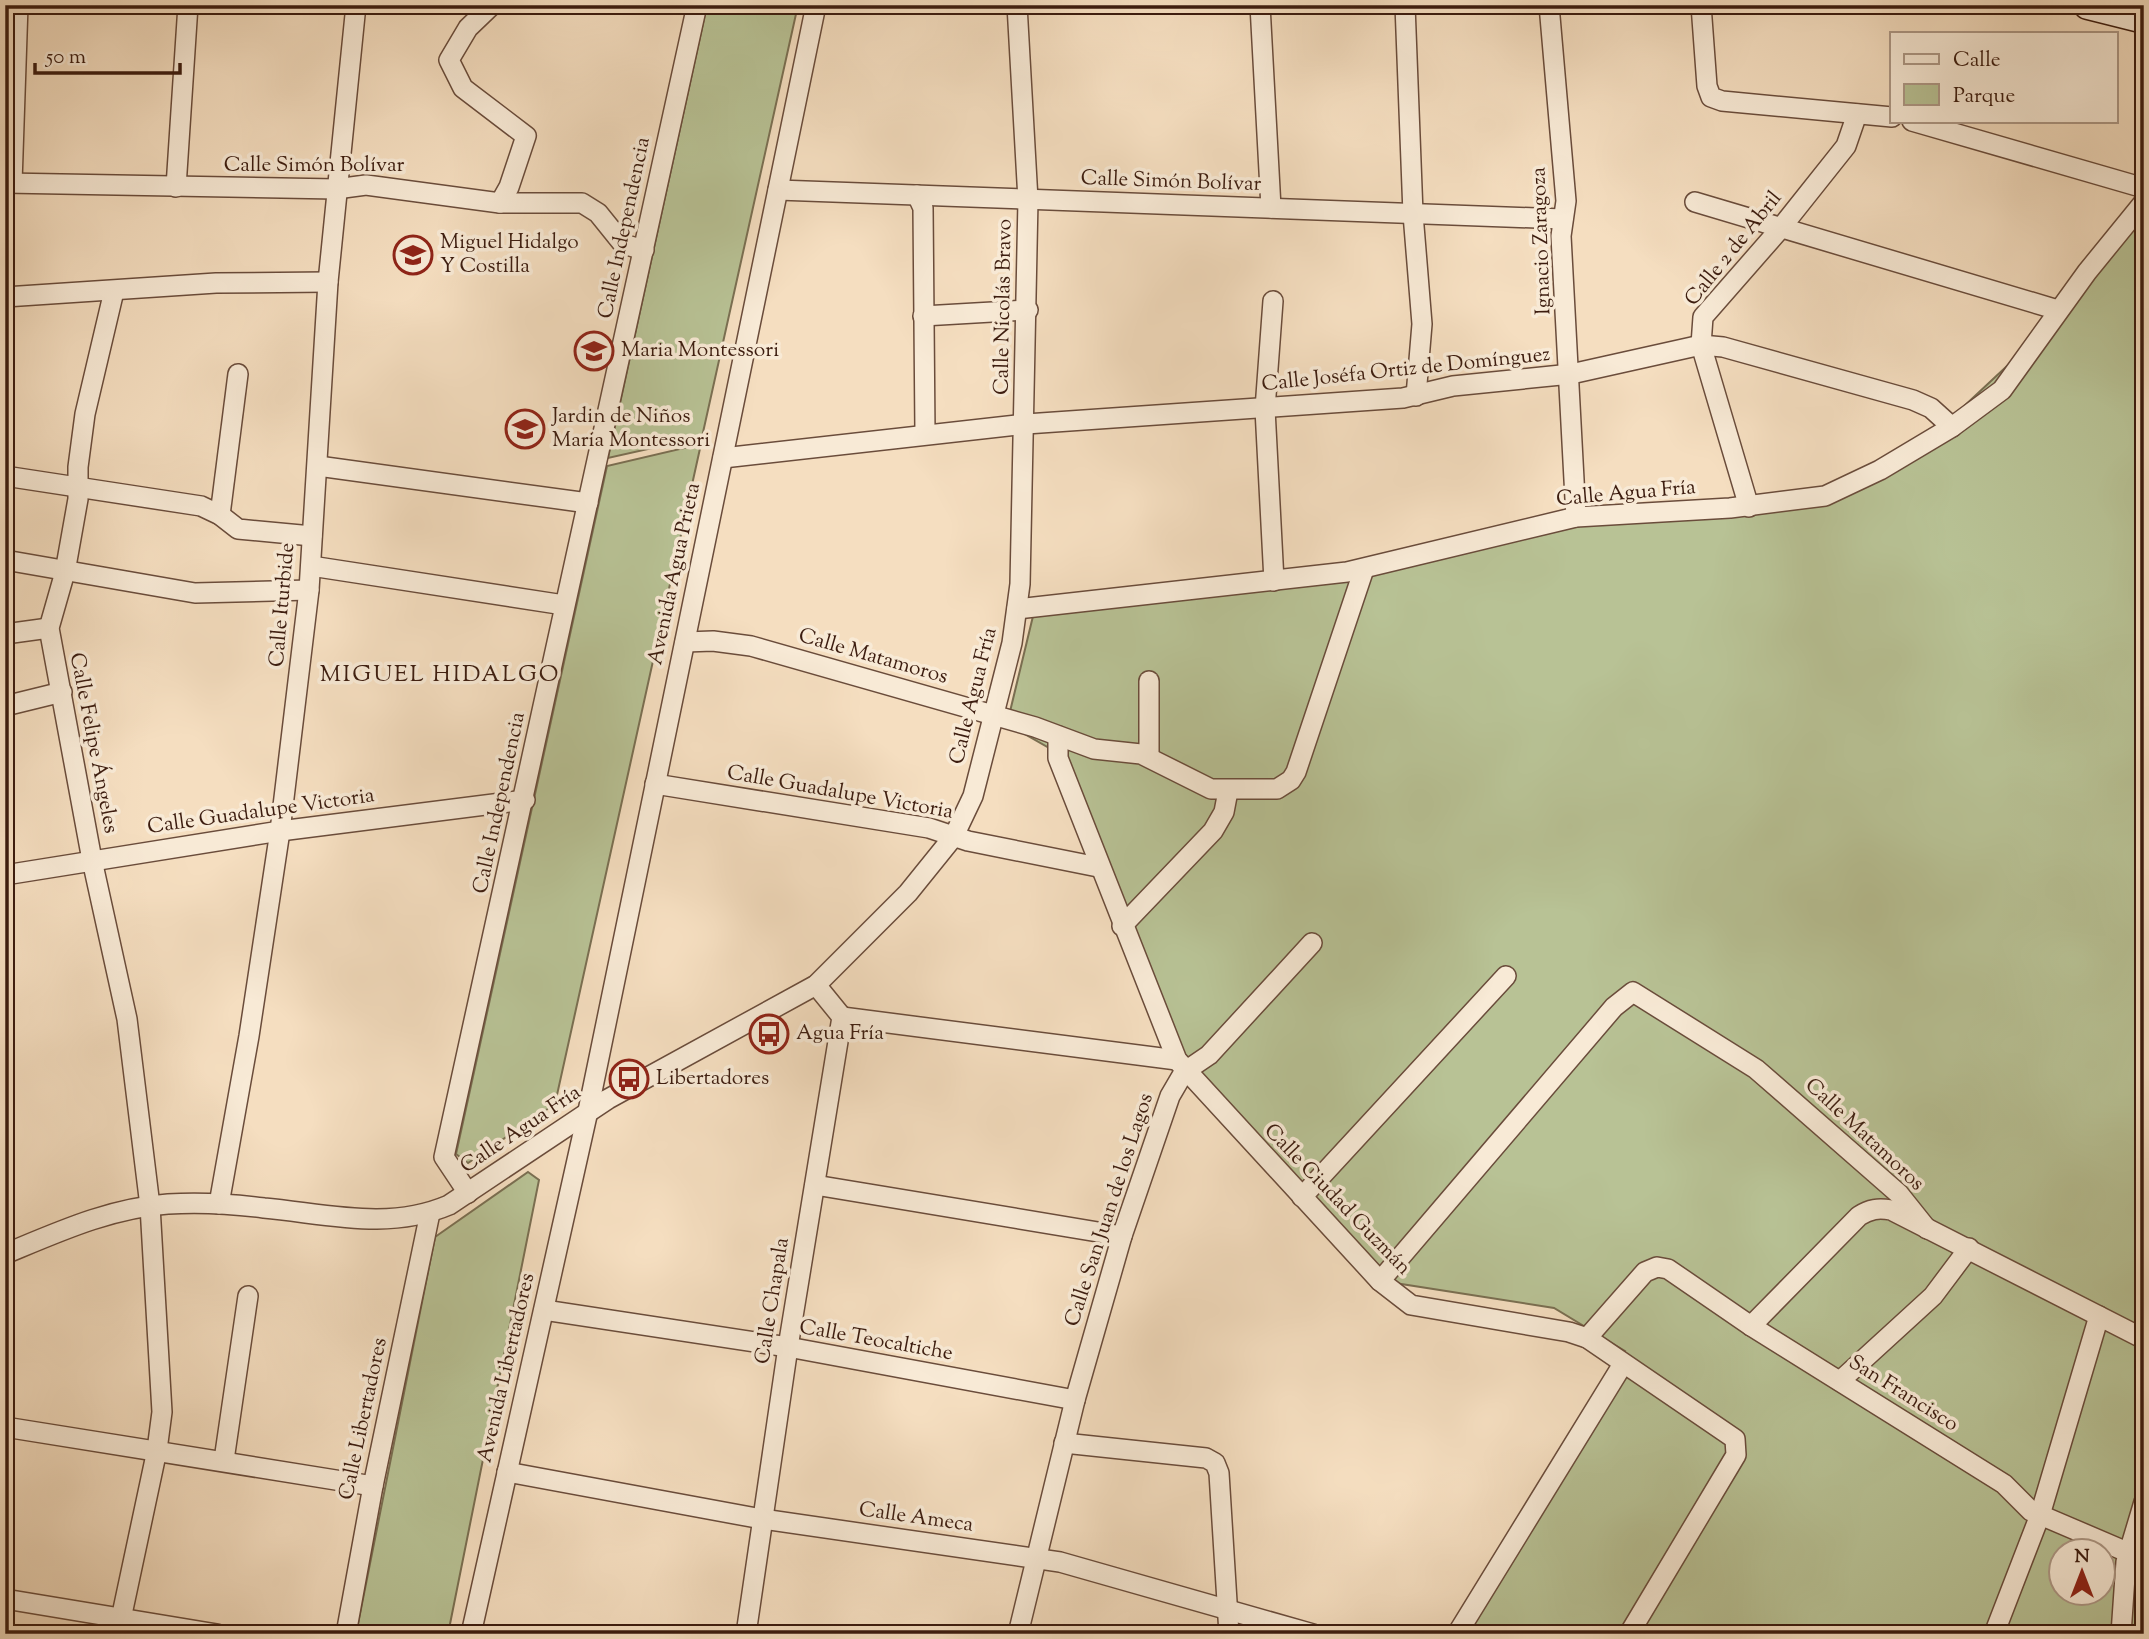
<svg xmlns="http://www.w3.org/2000/svg" width="2149" height="1639" font-family="'Sorts Mill Goudy',serif">
  <rect width="100%" height="100%" fill="#f5dec0"/>
  <filter id="stains"><feTurbulence type="fractalNoise" baseFrequency=".00286" numOctaves="4"/><feColorMatrix values="0 0 0 0 .2 0 0 0 0 .09 0 0 0 0 .02 0 0 0 .5 -.17"/></filter>
  <radialGradient id="worn" r=".72"><stop offset=".6" stop-color="#630" stop-opacity="0"/><stop offset="1" stop-color="#630" stop-opacity=".3"/></radialGradient>
  <g fill="#b8c295" stroke="#7a6f52" stroke-width="2" fill-rule="evenodd">
    <polygon points="707,5 798,5 702,437 608,458"/>
    <path d="M2144,204V1634H1462L1625,1351L1554,1308L1395,1283L1177,1059L1049,748L1007,724L1034,612L1377,563L1551,522L1842,492L1946,423L2022,352ZM2062,1552H2104V1594H2062Z"/>
    <polygon points="701,444 555,1104 468,1163 456,1154 607,466"/>
    <polygon points="528,1172 539,1180 448,1634 356,1634 435,1237"/>
  </g>
  <g fill="none" stroke-linecap="round" stroke-linejoin="round">
    <defs>
      <g id="street">
        <polyline points="492,5 468,28 449,60 463,88 526,136 509,187 500,203"/>
        <polyline points="1260,5 1271,208"/>
        <polyline points="1405,5 1413,214 1422,324 1416,396"/>
        <polyline points="1549,5 1566,201 1561,236 1576,517"/>
        <polyline points="1701,5 1707,86 1711,97 1722,101 1892,117"/>
        <polyline points="1912,121 2144,188"/>
        <polyline points="5,183 336,189 366,185 500,203 582,203 598,213 623,244 644,250"/>
        <polyline points="12,183 18,5"/>
        <polyline points="176,187 188,5"/>
        <polyline points="778,190 1563,219"/>
        <polyline points="917,195 923,208 925,433"/>
        <polyline points="1695,202 2058,310"/>
        <polyline points="114,291 85,414 78,467 78,499 65,572 49,628 92,860 127,1019 150,1206 162,1412 157,1450 121,1619"/>
        <polyline points="5,297 216,283 328,282"/>
        <polyline points="1273,301 1265,409 1274,581"/>
        <polyline points="923,316 1028,310"/>
        <polyline points="723,458 1026,424 1403,398 1453,386 1571,374 1701,345 1723,347 1913,400 1931,408 1952,427"/>
        <polyline points="318,466 588,503"/>
        <polyline points="5,476 201,506 220,515 238,529 312,536"/>
        <polyline points="1749,507 1701,345 1703,317 1780,229 1846,146 1857,114"/>
        <polyline points="220,515 238,374"/>
        <polyline points="5,560 195,593 309,590"/>
        <polyline points="311,566 564,605"/>
        <polyline points="1017,609 1347,572 1576,517 1730,508 1825,496 1880,470 1952,427 2002,390 2087,272 2144,202"/>
        <polyline points="5,634 49,628"/>
        <polyline points="685,642 713,641 751,646 1035,727 1094,749 1141,754 1211,789 1277,789 1291,780 1296,772 1364,569"/>
        <polyline points="5,706 62,692"/>
        <polyline points="1058,736 1058,758 1177,1060 1380,1281 1411,1305 1569,1332 1587,1338 1735,1439 1736,1455 1629,1634"/>
        <polyline points="1149,756 1149,681"/>
        <polyline points="655,784 929,828 968,841 1098,867"/>
        <polyline points="5,875 280,831 525,800"/>
        <polyline points="1122,926 1213,831 1224,812 1228,791"/>
        <polyline points="842,1017 1177,1060"/>
        <polyline points="815,1185 1122,1236"/>
        <path d="M468,1193L444,1157C531,774 614,390 697,5"/>
        <polyline points="1302,1197 1506,976"/>
        <polyline points="219,1204 249,1036 280,831 309,590 328,282 356,5"/>
        <path d="M5,1254C58,1232 110,1208 168,1204C200,1202 233,1204 264,1208C328,1214 388,1231 449,1205L608,1099L816,985L908,893L954,836L973,796L1012,643L1020,584L1028,200L1017,5"/>
        <polyline points="1380,1281 1614,1007 1633,992 1756,1069 1899,1194 1927,1229"/>
        <polyline points="544,1310 788,1347 1075,1400"/>
        <path d="M1751,1326L1859,1216C1870,1209 1878,1208 1891,1210L2144,1339"/>
        <polyline points="1587,1338 1645,1272 1657,1267 1668,1269 1751,1326 2004,1484 2031,1511 2127,1552"/>
        <polyline points="1840,1381 1933,1296 1969,1248"/>
        <polyline points="5,1427 373,1486"/>
        <polyline points="1064,1443 1206,1458 1215,1463 1219,1473 1229,1634"/>
        <polyline points="224,1460 248,1296"/>
        <polyline points="507,1472 762,1519 1060,1562 1313,1634"/>
        <polyline points="5,1599 217,1634"/>
        <polyline points="346,1634 373,1486 430,1213"/>
        <polyline points="471,1634 588,1111 816,5"/>
        <polyline points="746,1634 788,1347 842,1017 816,985"/>
        <polyline points="1018,1634 1075,1400 1122,1236 1170,1096 1184,1072 1209,1055 1312,943"/>
        <polyline points="1457,1634 1623,1364"/>
        <polyline points="1994,1634 2040,1515 2099,1316"/>
        <polyline points="2121,1634 2126,1562 2144,1502"/>
      </g>
      <polyline id="secondary" points="2088,5 2144,19"/>
    </defs>
    <use href="#street" stroke="#6a4c3b" stroke-width="22"/>
    <use href="#secondary" stroke="#3c1c0f" stroke-width="31"/>
    <use href="#street" stroke="#f8ead6" stroke-width="19"/>
    <use href="#secondary" stroke="#f8ead6" stroke-width="28"/>
  </g>
  <defs>
    <symbol id="school-ring" viewBox="-11 -11 22 22"><circle r="9.5" fill="#f8ead6" stroke="#8f2418" stroke-width="1.5"/><path d="M0-5L7-2L0 1L-7-2ZM-4 1L0 2.5L4 1V4Q0 6-4 4Z" fill="#8f2418"/></symbol>
    <symbol id="bus-ring" viewBox="-11 -11 22 22"><circle r="9.5" fill="#f8ead6" stroke="#8f2418" stroke-width="1.5"/><path d="M-5-6H5V4H4V6H2V4H-2V6H-4V4H-5ZM-3.5-4V0h7V-4ZM-3.5 1.2v1.5H-2V1.2ZM2 1.2v1.5H3.5V1.2Z" fill="#8f2418"/></symbol>
  </defs>
  <g fill-rule="evenodd">
    <use href="#school-ring" x="391" y="233" width="44" height="44"/>
    <use href="#school-ring" x="572" y="329" width="44" height="44"/>
    <use href="#school-ring" x="503" y="407" width="44" height="44"/>
    <use href="#bus-ring" x="747" y="1012" width="44" height="44"/>
    <use href="#bus-ring" x="607" y="1057" width="44" height="44"/>
  </g>
  <g text-anchor="middle" dominant-baseline="central" stroke-width="7" stroke-linejoin="round" paint-order="stroke">
    <g font-size="21" fill="#3c1c0f" stroke="#f8ead6">
      <text x="314" y="166">Calle Simón Bolívar</text>
      <text transform="translate(1171 182) rotate(2)">Calle Simón Bolívar</text>
      <text transform="translate(625 228) rotate(-78)">Calle Independencia</text>
      <text transform="translate(1542 241) rotate(-92)">Ignacio Zaragoza</text>
      <text transform="translate(1734 249) rotate(-51)">Calle 2 de Abril</text>
      <text transform="translate(1004 307) rotate(-89)">Calle Nicolás Bravo</text>
      <text transform="translate(1406 370) rotate(-6)">Calle Joséfa Ortiz de Domínguez</text>
      <text transform="translate(1626 494) rotate(-5)">Calle Agua Fría</text>
      <text transform="translate(675 574) rotate(-78)">Avenida Agua Prieta</text>
      <text transform="translate(283 605) rotate(-85)">Calle Iturbide</text>
      <text transform="translate(873 657) rotate(16)">Calle Matamoros</text>
      <text transform="translate(974 696) rotate(-76)">Calle Agua Fría</text>
      <text transform="translate(93 743) rotate(79)">Calle Felipe Ángeles</text>
      <text transform="translate(840 793) rotate(10)">Calle Guadalupe Victoria</text>
      <text transform="translate(500 803) rotate(-78)">Calle Independencia</text>
      <text transform="translate(261 812) rotate(-8)">Calle Guadalupe Victoria</text>
      <text transform="translate(521 1130) rotate(-34)">Calle Agua Fría</text>
      <text transform="translate(1864 1135) rotate(43)">Calle Matamoros</text>
      <text transform="translate(1337 1200) rotate(46)">Calle Ciudad Guzmán</text>
      <text transform="translate(1110 1210) rotate(-72)">Calle San Juan de los Lagos</text>
      <text transform="translate(773 1301) rotate(-81)">Calle Chapala</text>
      <text transform="translate(876 1341) rotate(10)">Calle Teocaltiche</text>
      <text transform="translate(507 1368) rotate(-77)">Avenida Libertadores</text>
      <text transform="translate(1903 1394) rotate(32)">San Francisco</text>
      <text transform="translate(364 1419) rotate(-78)">Calle Libertadores</text>
      <text transform="translate(916 1518) rotate(8)">Calle Ameca</text>
    </g>
    <g font-size="21" fill="#3c1c0f" stroke="#f8ead6" text-anchor="start">
      <text x="440" y="243">Miguel Hidalgo<tspan x="440" dy="24">Y Costilla</tspan></text>
      <text x="621" y="351">Maria Montessori</text>
      <text x="552" y="417">Jardin de Niños<tspan x="552" dy="24">Maria Montessori</tspan></text>
      <text x="796" y="1034">Agua Fría</text>
      <text x="656" y="1079">Libertadores</text>
    </g>
    <g font-size="23" letter-spacing="2" fill="#3c1c0f" stroke="#f8ead6">
      <text x="440" y="675">MIGUEL HIDALGO</text>
    </g>
  </g>
  <rect width="2149" height="1639" fill="none" stroke="#f5dec0" stroke-width="28"/>
  <rect x="7" y="7" width="2135" height="1625" fill="none" stroke="#3c1c0f" stroke-width="3.5"/>
  <rect x="14" y="14" width="2121" height="1611" fill="none" stroke="#3c1c0f" stroke-width="2"/>
  <rect x="1890" y="32" width="228" height="91" fill="#f8ead6" stroke="#ad9886" stroke-width="2"/>
  <rect x="1904" y="54" width="35" height="10" fill="#f8ead6" stroke="#ad9886" stroke-width="2"/>
  <text x="1953" y="66" font-size="21" fill="#3c1c0f">Calle</text>
  <rect x="1904" y="84" width="35" height="21" fill="#b8c295" stroke="#ad9886" stroke-width="2"/>
  <text x="1953" y="102" font-size="21" fill="#3c1c0f">Parque</text>
  <g transform="translate(2082 1572)"><circle r="33" fill="#f8ead6" stroke="#ad9886" stroke-width="2"/>
  <path d="M0-5L12 26L0 18L-12 26Z" fill="#8f2418"/>
  <text y="-10" font-size="19" font-weight="bold" text-anchor="middle" fill="#3c1c0f">N</text>
  </g>
  <path d="M35 63v10h145v-10" fill="none" stroke="#3c1c0f" stroke-width="3.5"/>
  <text x="46" y="63" font-size="21" fill="#3c1c0f" stroke="#f8ead6" stroke-width="5" paint-order="stroke">50 m</text>
  <rect width="100%" height="100%" filter="url(#stains)"/>
  <rect width="100%" height="100%" fill="url(#worn)"/>
</svg>
